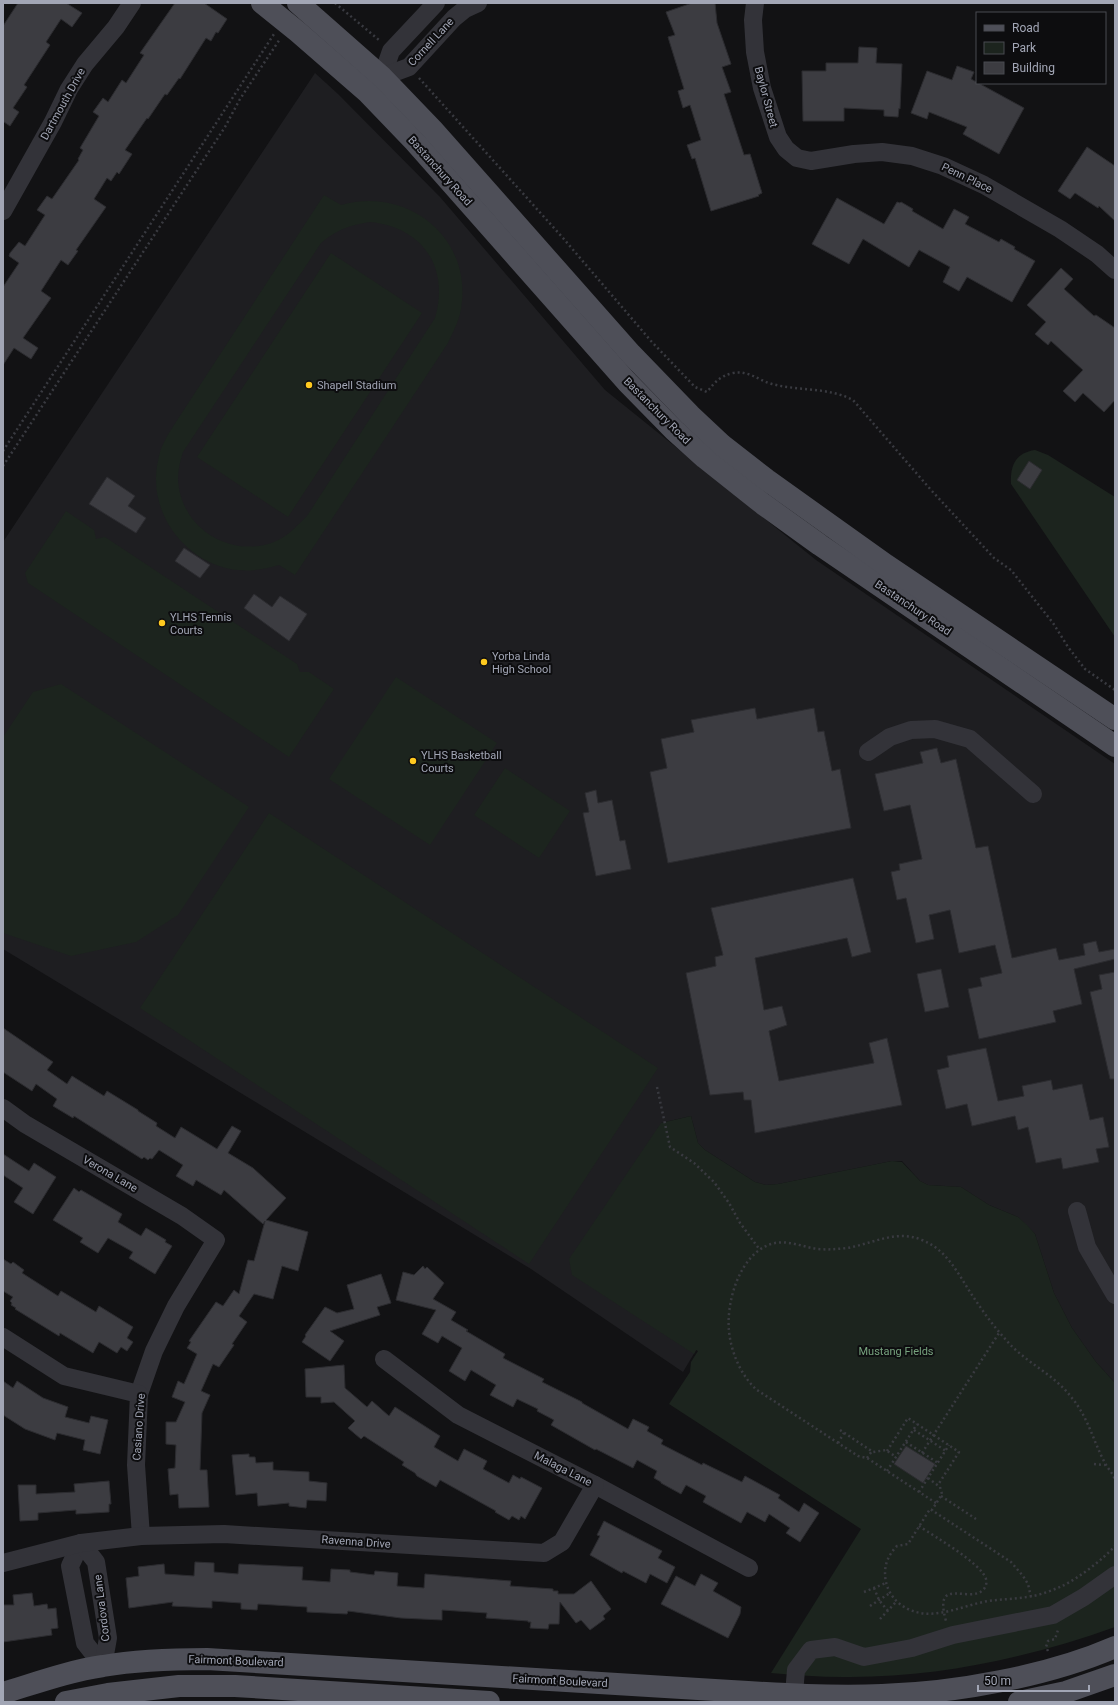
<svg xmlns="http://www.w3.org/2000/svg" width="1118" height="1705" font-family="Roboto,sans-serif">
  <rect width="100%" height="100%" fill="#121214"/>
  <polygon fill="#1e1e21" points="315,73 338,94 440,197 605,390 816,560 1115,764 1115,1383 1096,1362 1072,1328 1054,1293 1035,1234 1018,1217 989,1205 961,1187 928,1185 920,1181 902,1161 892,1161 778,1184 766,1185 755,1182 705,1150 698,1143 691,1116 661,1123 711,1325 683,1372 531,1269 3,949 3,542"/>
  <g fill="#1c241e" fill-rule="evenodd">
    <path d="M324,195L341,205C408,186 473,238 461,309C459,321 453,332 448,343L295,575L279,565C263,570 247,572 230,569C182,559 147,510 158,461C160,447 167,436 174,425ZM370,222C422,227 450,267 435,318L307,516C297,526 287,537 274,542C229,559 180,527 178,479C178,470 180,461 183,452L321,243C336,230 350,225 370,222Z"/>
    <polygon points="331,253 422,313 288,517 197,457"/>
    <path d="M1035,450L1048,455L1115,497V637L1011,484C1010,466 1015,453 1035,450Z"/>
    <polygon points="66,511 94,530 96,539 105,537 297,664 300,672 309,672 334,689 289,757 28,583 25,573"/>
    <polygon points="396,677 497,743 430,845 329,779"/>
    <polygon points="61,684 249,807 178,915 136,942 71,956 3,933 3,737 33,692"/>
    <polygon points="505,768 570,811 539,858 474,815"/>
    <polygon points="269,813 658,1068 529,1264 140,1008"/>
    <path d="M691,1116L698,1143L705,1150L755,1182L766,1185L778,1184L892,1161L902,1162L920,1181L928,1185L961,1187L989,1205L1018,1217L1027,1225L1035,1234L1054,1293L1072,1328L1096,1362L1115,1383V1627C1028,1658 937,1678 844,1677C819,1677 795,1675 771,1673L861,1529L669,1404L690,1372L691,1362L698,1351L696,1350L694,1354L572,1275L569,1259L661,1123Z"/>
  </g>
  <g fill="#3c3c41" stroke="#2c2c30">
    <polygon points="18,3 66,3 82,13 72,27 61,19 46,42 50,45 24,85 27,87 13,108 19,112 10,126 4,122 3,124 3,26"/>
    <polygon points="175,3 204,3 227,19 218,33 216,32 211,41 206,38 180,79 179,78 167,95 165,94 148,119 147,118 125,150 132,154 119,174 117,172 111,181 107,178 94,199 106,207 76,250 78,251 68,265 61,260 41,291 51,298 23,338 38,348 31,359 14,348 3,365 3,287 19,263 9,256 10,253 19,242 25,246 45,215 37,210 47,196 52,199 79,160 78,159 83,150 80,148 99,116 93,112 103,98 108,102 122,80 126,83 144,55 140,53"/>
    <polygon points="692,3 715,3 717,23 731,64 722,67 731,92 724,94 744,155 750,154 762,193 758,195 759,196 711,211 695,158 692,159 687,145 701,140 690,105 683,108 678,91 684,89 668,37 675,35 666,12"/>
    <polygon points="859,47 877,48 876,63 902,64 900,109 899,108 898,117 884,116 884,110 844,108 844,121 803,121 802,71 826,71 826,63 858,63"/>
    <polygon points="957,66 974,72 971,79 1024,108 999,154 963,134 967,127 929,112 927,119 911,113 927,71 952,80"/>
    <polygon points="1087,147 1115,166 1115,221 1099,206 1098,208 1075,193 1070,199 1058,191"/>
    <polygon points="837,198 884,224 897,202 900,203 901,202 913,209 912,211 943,229 954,209 969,217 965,224 999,242 1001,239 1015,247 1014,249 1035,261 1012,302 967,277 959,291 943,282 950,267 919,250 909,267 863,239 849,264 812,244"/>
    <polygon points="1061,268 1073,279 1064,289 1094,316 1096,315 1115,328 1115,400 1104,412 1083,393 1075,402 1063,391 1083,370 1051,341 1048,345 1035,334 1046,322 1027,305"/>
    <polygon points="1029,461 1042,470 1030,489 1017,480"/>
    <polygon points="107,477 135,496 128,506 146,518 136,533 89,504"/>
    <polygon points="184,548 210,565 200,578 175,561"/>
    <polygon points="254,594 272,607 280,596 307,614 289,641 244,608"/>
    <polygon points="755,708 757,719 814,708 818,732 824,731 832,771 840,769 851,828 668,863 650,772 667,768 661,739 694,732 691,720"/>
    <polygon points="937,748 941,763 956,759 976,848 988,846 1012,958 1056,948 1059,960 1085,955 1083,944 1096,941 1099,952 1115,949 1115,959 1074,969 1082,1004 1053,1011 1056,1022 979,1039 968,989 982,986 980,978 1002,973 995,945 959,953 950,910 929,915 934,939 916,943 906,898 897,900 891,872 900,870 899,864 922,859 910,805 884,811 875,774 923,763 920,752"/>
    <polygon points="596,790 598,803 612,800 620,841 625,840 631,869 596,876 583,813 589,812 585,793"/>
    <polygon points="853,878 871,952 852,957 847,938 755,958 764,1010 782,1006 787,1025 769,1031 779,1081 874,1063 869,1043 887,1038 902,1105 755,1133 751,1100 744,1100 743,1092 710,1095 686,973 716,966 715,957 723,955 711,908"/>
    <polygon points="941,969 949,1007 925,1012 917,974"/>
    <polygon points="1115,972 1115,1079 1110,1079 1090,992 1102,989 1099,975"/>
    <polygon points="3,1028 53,1062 47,1070 67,1084 72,1076 104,1096 107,1091 138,1110 138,1111 157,1123 156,1126 175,1138 181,1127 217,1149 232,1126 241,1131 228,1153 253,1168 286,1198 266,1220 308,1232 298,1271 282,1266 273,1299 254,1294 239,1316 247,1322 232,1344 234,1345 219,1367 213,1364 201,1391 210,1395 202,1413 200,1470 207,1470 209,1507 179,1508 178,1494 170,1495 168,1469 175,1468 176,1445 166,1444 166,1422 176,1422 185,1402 172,1397 178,1381 184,1384 197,1354 187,1348 191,1342 189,1341 216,1302 223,1306 234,1290 239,1294 248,1260 254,1261 265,1221 263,1224 224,1190 221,1195 196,1180 193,1186 176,1176 183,1165 159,1150 152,1159 150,1158 148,1160 144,1157 142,1159 74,1116 73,1118 53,1106 57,1099 36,1084 32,1091 3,1072"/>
    <polygon points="986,1048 998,1101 1024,1096 1022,1086 1051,1080 1053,1090 1082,1084 1090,1120 1103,1117 1109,1147 1096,1149 1099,1162 1063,1169 1061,1158 1036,1163 1028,1127 1018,1130 1015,1116 972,1126 967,1104 946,1109 937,1070 949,1067 947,1056"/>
    <polygon points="3,1154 29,1171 34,1163 56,1177 33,1214 14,1202 23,1188 3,1175"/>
    <polygon points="74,1188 79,1192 81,1190 122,1214 118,1222 141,1236 146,1228 166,1240 165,1242 172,1246 155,1274 129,1258 133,1252 108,1238 98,1253 80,1242 83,1238 53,1220"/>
    <polygon points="3,1259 11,1264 13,1262 24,1270 22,1273 58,1296 61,1291 96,1312 99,1306 133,1327 127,1338 133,1342 127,1351 121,1347 117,1353 99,1342 93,1353 60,1333 59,1336 15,1309 16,1308 11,1305 12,1303 10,1301 13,1297 3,1291"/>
    <polygon points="423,1266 425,1269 427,1267 444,1283 433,1299 456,1312 451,1320 468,1330 466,1331 505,1354 503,1358 544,1379 542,1382 582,1402 582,1403 628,1429 633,1419 649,1427 647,1431 663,1440 661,1444 702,1465 703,1463 742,1482 745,1476 780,1495 778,1498 799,1512 804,1503 819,1513 800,1542 786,1533 790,1528 769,1514 765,1522 747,1512 741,1523 703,1502 706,1496 686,1485 681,1494 661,1483 661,1482 654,1478 657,1471 637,1460 633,1468 596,1449 595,1450 551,1425 554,1420 537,1411 538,1409 517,1399 513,1407 490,1395 496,1385 471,1370 465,1381 449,1371 462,1348 442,1336 438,1343 422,1334 436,1310 396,1300 403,1272 414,1275"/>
    <polygon points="381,1274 391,1303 377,1307 380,1315 330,1331 344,1341 330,1361 302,1342 306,1336 305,1335 325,1307 337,1313 354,1309 347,1285"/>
    <polygon points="344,1365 345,1388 367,1407 372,1401 389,1416 395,1407 440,1436 434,1447 458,1461 464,1449 487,1461 483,1469 509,1483 513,1475 520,1479 521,1477 542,1488 525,1519 521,1516 519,1520 512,1516 509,1520 495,1512 496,1511 440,1480 436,1487 417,1476 415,1473 402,1465 404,1462 364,1436 361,1439 348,1428 355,1421 334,1402 321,1403 321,1397 306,1397 305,1369"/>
    <polygon points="3,1381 13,1388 17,1381 43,1398 68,1407 65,1417 89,1423 91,1416 108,1420 100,1454 83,1450 85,1440 57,1433 55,1440 25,1429 3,1415"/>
    <polygon points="906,1446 935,1464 923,1483 894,1464"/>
    <polygon points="249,1454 249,1457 255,1457 256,1463 273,1462 273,1470 309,1472 309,1481 327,1483 326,1501 307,1500 306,1508 289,1506 289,1503 258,1506 257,1493 236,1495 232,1455"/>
    <polygon points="109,1481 111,1504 109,1504 109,1512 76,1514 76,1510 38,1513 38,1520 20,1521 18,1485 36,1485 36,1494 75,1492 74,1484"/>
    <polygon points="604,1521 662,1551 658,1558 675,1567 667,1583 650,1574 646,1583 623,1571 622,1573 590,1555 600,1536 597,1535"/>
    <polygon points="195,1562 214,1563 214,1572 238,1574 239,1564 303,1567 302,1580 330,1582 331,1569 350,1570 350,1572 374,1575 375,1571 398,1573 397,1586 424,1588 425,1574 511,1581 510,1586 553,1589 553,1591 558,1591 558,1594 574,1594 591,1581 611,1609 603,1616 605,1619 590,1630 581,1620 576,1623 560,1602 559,1624 549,1624 548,1629 530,1628 531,1622 528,1622 528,1621 486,1618 487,1613 442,1610 442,1620 401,1618 348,1611 347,1614 307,1612 307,1607 258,1604 257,1610 241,1609 241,1603 212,1601 212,1608 172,1606 173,1602 129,1608 126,1578 139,1576 138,1567 164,1564 165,1574 194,1576"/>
    <polygon points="701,1574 718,1583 713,1591 741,1607 740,1614 728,1638 661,1604 676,1576 695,1586"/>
    <polygon points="32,1593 34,1606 47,1604 48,1609 56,1608 58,1628 51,1629 52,1635 3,1642 3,1605 14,1605 13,1595"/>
  </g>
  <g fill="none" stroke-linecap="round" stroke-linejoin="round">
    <g stroke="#393a40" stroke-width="2.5" stroke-dasharray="2 3" stroke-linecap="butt">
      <polyline points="335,3 379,40"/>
      <path d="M419,78L563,238L651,341L695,387L707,392C715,382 720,376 733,373C748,370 758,380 772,384C798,391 828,387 853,400L931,490L994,558L1011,570L1053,623L1068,647L1085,669L1115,690"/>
      <polyline points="3,451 274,34"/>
      <polyline points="3,466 225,127 240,99 280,39"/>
      <polyline points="657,1087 670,1147 694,1163 714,1182 729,1203 740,1223 760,1250"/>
      <polyline points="840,1430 873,1452 886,1450 896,1457"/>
      <polyline points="914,1430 946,1451"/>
      <polyline points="906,1442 938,1463"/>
      <polyline points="838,1443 844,1433"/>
      <polyline points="887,1451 908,1418 959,1452 938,1485"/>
      <polyline points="922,1453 999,1333"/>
      <polyline points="867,1458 872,1451"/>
      <polyline points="1094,1464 1105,1465"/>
      <polyline points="887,1471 917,1424"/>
      <polyline points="928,1478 940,1487 942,1494 932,1510"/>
      <polyline points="919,1492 949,1445"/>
      <polyline points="941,1496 976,1519"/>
      <path d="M936,1503L867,1458L858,1456L757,1390C741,1376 731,1352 729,1331C726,1301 740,1254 771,1244C787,1239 802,1247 818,1249C828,1250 837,1249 847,1248C872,1244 896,1229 922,1240C948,1250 959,1276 974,1298C984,1313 995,1328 1007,1341C1026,1363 1054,1374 1072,1398C1089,1419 1093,1441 1105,1463C1108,1469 1113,1473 1115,1480"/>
      <path d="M919,1526C935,1537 981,1563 986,1579C987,1583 986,1587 983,1590C969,1604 933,1575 946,1621"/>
      <polyline points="874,1588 879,1600 888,1611"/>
      <polyline points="864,1592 886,1583"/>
      <path d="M1031,1597L1028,1584L1023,1576L1011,1562L930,1509L908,1544L897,1546C887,1556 883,1568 886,1582C891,1605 915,1617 938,1613C955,1611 971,1604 988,1601C1003,1599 1018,1599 1033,1596C1043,1594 1053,1590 1062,1586C1079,1578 1102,1560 1115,1546"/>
      <polyline points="870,1606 890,1593"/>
      <polyline points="880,1619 896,1602"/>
      <polyline points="1048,1651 1046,1647 1048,1641 1055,1639 1058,1630"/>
    </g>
    <g stroke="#333339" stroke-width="18">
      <polyline points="755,3 753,20 755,52 762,88 778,137 786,149 797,158 811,161 854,154 882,152 912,156 943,166 984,185 1060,229 1097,254 1115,270"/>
      <polyline points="382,77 391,51 436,3"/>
      <polyline points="373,86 382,77 409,67 454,18 465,9 478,3"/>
      <polyline points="3,211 53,122 69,89 85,64 116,27 132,3"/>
      <polyline points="868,752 890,737 911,730 935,729 970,739 1033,794"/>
      <polyline points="3,1108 25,1124 182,1216 216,1240 176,1306 154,1351 139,1394 136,1465 141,1536"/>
      <polyline points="1077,1211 1087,1247 1115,1295"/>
      <polyline points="3,1337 64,1376 139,1394"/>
      <polyline points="384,1359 458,1415 595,1485 749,1568"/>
      <polyline points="81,1543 70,1566 85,1643 103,1666"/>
      <polyline points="81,1543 96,1562 108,1638 103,1666"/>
      <polyline points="3,1563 81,1543 141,1536 224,1534 544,1553 562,1542 595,1485"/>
      <polyline points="794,1694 796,1670 811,1650 835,1647 864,1657 912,1648 953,1635 1053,1615 1084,1597 1115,1575"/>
    </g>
    <g stroke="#4e4f58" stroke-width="22">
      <polyline points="262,3 298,32 367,92 415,142 627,382 674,430 705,458 763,504 820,545 1115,746"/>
      <polyline points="298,3 382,77 432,129 631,354 690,415 722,445 767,480 886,565 1115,719"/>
      <path d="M3,1693C36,1683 69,1671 103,1666C138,1660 173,1659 207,1659L731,1691C781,1694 832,1697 882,1695C955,1693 1048,1676 1115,1647"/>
      <polyline points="66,1702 108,1694 179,1686 235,1686 489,1702"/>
      <polyline points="1019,1702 1066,1692 1115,1675"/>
    </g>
  </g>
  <g fill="#ffca1f" stroke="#0d0d0f" stroke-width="1.5">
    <circle cx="309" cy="385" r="4"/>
    <circle cx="162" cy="623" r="4"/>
    <circle cx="484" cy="662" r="4"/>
    <circle cx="413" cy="761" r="4"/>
  </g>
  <g text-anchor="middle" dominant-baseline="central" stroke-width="4" stroke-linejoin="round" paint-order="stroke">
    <g font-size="11" fill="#a2a6b5" stroke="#0d0d0f">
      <text transform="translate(431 42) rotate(-47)">Cornell Lane</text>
      <text transform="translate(766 97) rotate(75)">Baylor Street</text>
      <text transform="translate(63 104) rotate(-61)">Dartmouth Drive</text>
      <text transform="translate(440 171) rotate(48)">Bastanchury Road</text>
      <text transform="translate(967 178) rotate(26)">Penn Place</text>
      <text transform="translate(657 411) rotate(45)">Bastanchury Road</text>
      <text transform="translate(913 608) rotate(34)">Bastanchury Road</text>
      <text transform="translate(110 1174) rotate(30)">Verona Lane</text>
      <text transform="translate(139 1427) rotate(-86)">Casiano Drive</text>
      <text transform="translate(563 1469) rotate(27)">Malaga Lane</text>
      <text transform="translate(356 1542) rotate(4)">Ravenna Drive</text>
      <text transform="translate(102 1608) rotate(-97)">Cordova Lane</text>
      <text transform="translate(236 1661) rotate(2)">Fairmont Boulevard</text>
      <text transform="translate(560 1681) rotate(3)">Fairmont Boulevard</text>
    </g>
    <g font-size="11" fill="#a2a6b5" stroke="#0d0d0f" text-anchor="start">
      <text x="317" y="385">Shapell Stadium</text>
      <text x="170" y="617">YLHS Tennis<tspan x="170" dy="13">Courts</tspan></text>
      <text x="492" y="656">Yorba Linda<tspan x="492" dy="13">High School</tspan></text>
      <text x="421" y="755">YLHS Basketball<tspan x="421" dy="13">Courts</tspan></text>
    </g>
    <g font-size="11" fill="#77a27e" stroke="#0d0d0f">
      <text x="896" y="1351">Mustang Fields</text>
    </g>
  </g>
  <rect width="1118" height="1705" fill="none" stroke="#a2a6b5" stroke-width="8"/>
  <rect x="976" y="12" width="130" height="72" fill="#0d0d0f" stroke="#494a51"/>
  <rect x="984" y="25" width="20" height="6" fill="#4e4f58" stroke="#494a51"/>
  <text x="1012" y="32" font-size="12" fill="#a2a6b5">Road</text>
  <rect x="984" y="42" width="20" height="12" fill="#1c241e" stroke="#494a51"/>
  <text x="1012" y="52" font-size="12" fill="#a2a6b5">Park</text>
  <rect x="984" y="62" width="20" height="12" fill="#3c3c41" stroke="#494a51"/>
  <text x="1012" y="72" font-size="12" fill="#a2a6b5">Building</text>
  <path d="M978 1685v6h111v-6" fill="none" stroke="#a2a6b5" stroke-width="2"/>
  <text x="984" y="1685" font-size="12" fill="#a2a6b5" stroke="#0d0d0f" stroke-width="3" paint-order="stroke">50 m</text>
</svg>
